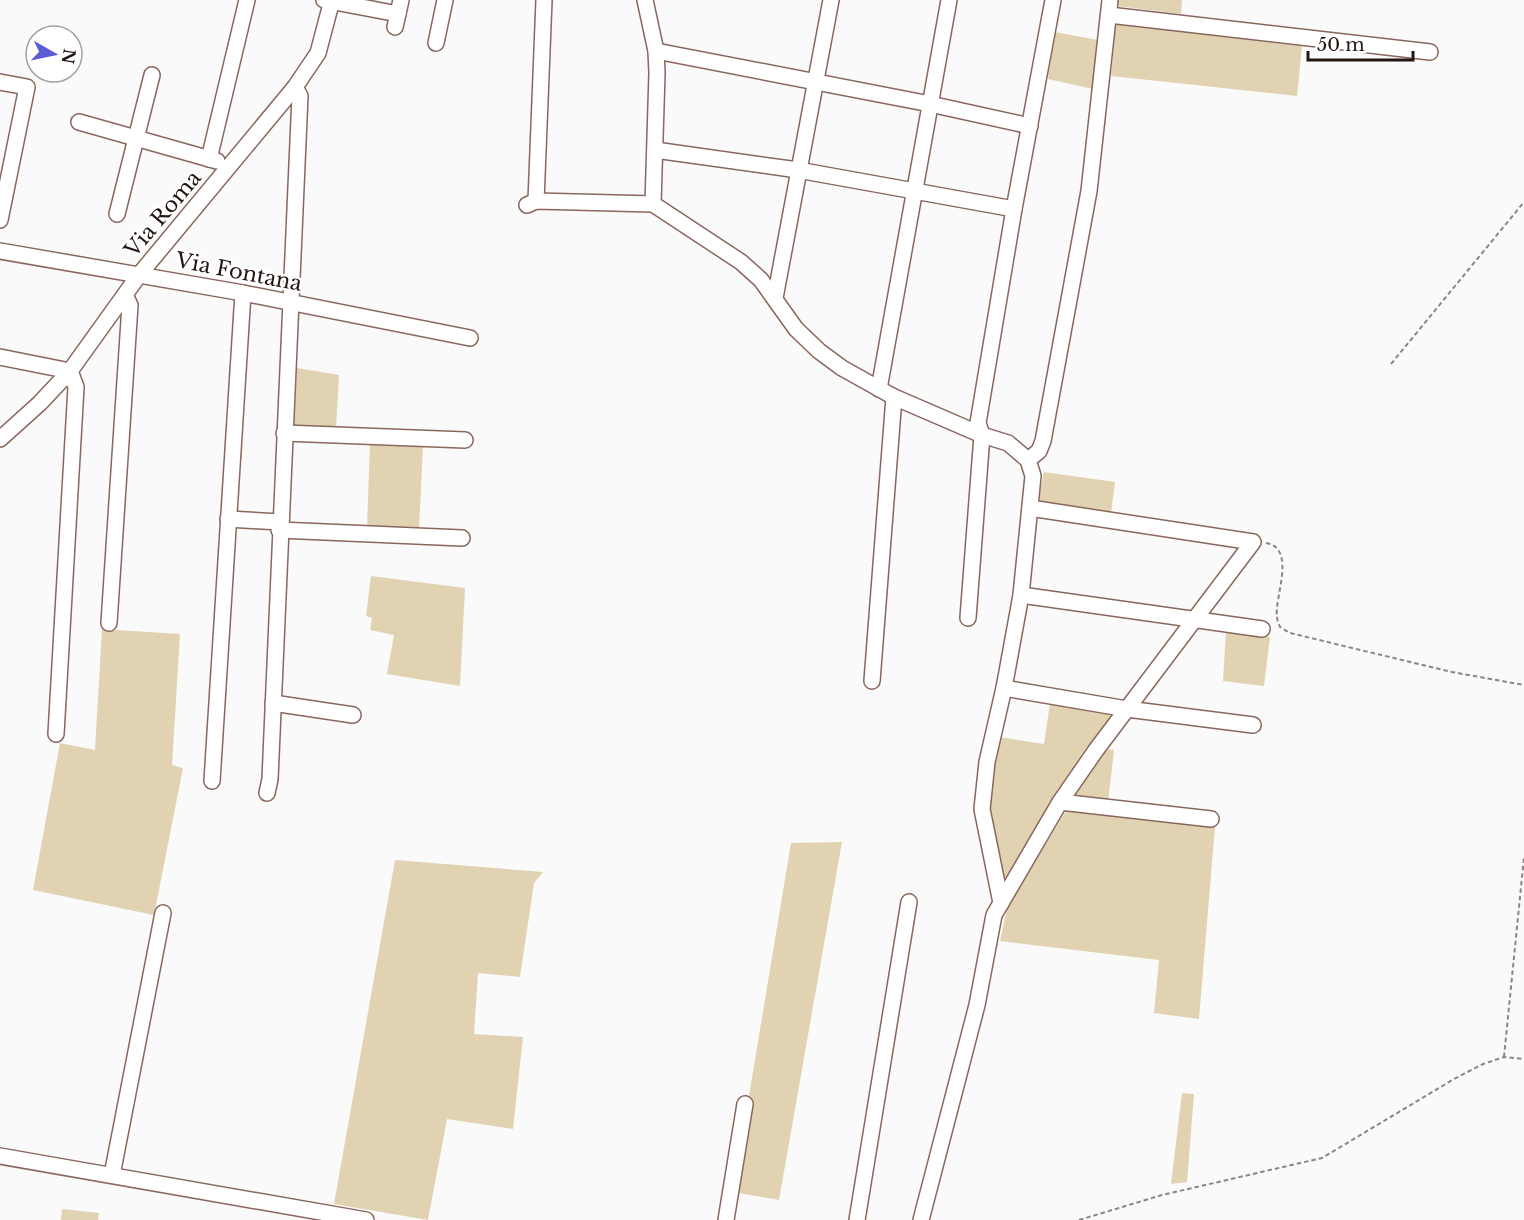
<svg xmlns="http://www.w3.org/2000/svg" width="1524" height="1220" font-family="'Libre Baskerville',serif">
  <rect width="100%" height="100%" fill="#fafafa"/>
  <g fill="#e1d2b2">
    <polygon points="1118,0 1182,0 1181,14 1117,6"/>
    <polygon points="1116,23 1302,46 1297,96 1111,76"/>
    <polygon points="1055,32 1098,40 1093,89 1048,79"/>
    <polygon points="297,368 339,375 336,428 294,427"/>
    <polygon points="370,444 423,446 419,530 367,527"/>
    <polygon points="1044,472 1115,482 1111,514 1038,503"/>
    <polygon points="371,576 465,588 460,686 387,674 394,635 370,630 372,618 366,616"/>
    <polygon points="102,629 180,634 172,765 183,768 154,915 33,890 60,743 95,750"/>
    <polygon points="1226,632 1270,637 1264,686 1223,681"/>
    <polygon points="1050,703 1108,712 1111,717 1056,795 1008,877 1002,876 990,818 991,786 999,737 1044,744"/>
    <polygon points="1106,749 1114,750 1108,802 1076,798 1075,795"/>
    <polygon points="1067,809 1215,827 1199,1019 1154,1013 1159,960 1000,941 1007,909"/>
    <polygon points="842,842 779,1200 733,1192 791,843"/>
    <polygon points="395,860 543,872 534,883 520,977 478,973 474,1034 523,1037 513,1129 447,1119 428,1220 334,1204"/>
    <polygon points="1182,1093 1194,1094 1187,1182 1171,1184"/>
    <polygon points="62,1209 99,1213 98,1220 61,1220"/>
  </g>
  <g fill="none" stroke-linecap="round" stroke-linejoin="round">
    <defs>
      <g id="street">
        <polyline points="324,0 398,14"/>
        <polyline points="645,0 656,51 657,73 653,204"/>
        <polyline points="1109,15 1430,52"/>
        <polyline points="395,27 401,0"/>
        <polyline points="436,43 445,0"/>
        <polyline points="656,51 930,104 1030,126"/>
        <polyline points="0,82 27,87 0,220"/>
        <polyline points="79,122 217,161"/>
        <polyline points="655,150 798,170 1014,209"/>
        <polyline points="209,159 247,0"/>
        <polyline points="536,201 544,0"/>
        <polyline points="527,205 536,201 653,204 741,262 761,280 796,329 819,351 842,368 894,397 982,435 1008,443 1028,460 1033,476 1021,595 1004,688 987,762 982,809 1001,903"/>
        <polyline points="117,214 152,75"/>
        <polyline points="0,251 243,293 470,338"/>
        <polyline points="775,298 831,0"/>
        <polyline points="0,357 70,371 76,387 56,734"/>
        <polyline points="879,389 949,0"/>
        <polyline points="284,433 465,440"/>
        <polyline points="0,439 40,403 70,371 139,275 295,87 318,53 332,0"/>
        <polyline points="1028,460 1039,451 1043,441 1089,191 1110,0"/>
        <polyline points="228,519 280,522"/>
        <polyline points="279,530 462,538"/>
        <polyline points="1021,595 1262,629"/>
        <polyline points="968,618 982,435 978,423 1014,209 1053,0"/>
        <polyline points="109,623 130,305 125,295"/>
        <polyline points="872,681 894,397"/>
        <polyline points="1004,688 1127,709 1253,725"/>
        <polyline points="273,703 353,715"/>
        <polyline points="212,781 243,293"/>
        <path d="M267,793L270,779C279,551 291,324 300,96L295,87"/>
        <polyline points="1060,802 1211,819"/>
        <polyline points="0,1156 366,1220"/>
        <polyline points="112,1175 163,913"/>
        <polyline points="726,1220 745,1104"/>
        <polyline points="857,1220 909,902"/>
        <polyline points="921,1220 977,1005 994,915 1060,802 1096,750 1253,542 1030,508"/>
      </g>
    </defs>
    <use href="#street" stroke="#89675c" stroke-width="18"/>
    <g stroke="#8c8583" stroke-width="2" stroke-dasharray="4.5 3" stroke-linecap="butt">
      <polyline points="1391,364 1524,202"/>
      <path d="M1266,543C1297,548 1274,598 1277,617C1277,621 1279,624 1280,627L1290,633L1452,672L1524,685"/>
      <polyline points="1504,1057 1524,857"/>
      <polyline points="1079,1220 1162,1195 1322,1158 1454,1079 1483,1064 1504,1057 1524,1059"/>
    </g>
    <use href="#street" stroke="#fff" stroke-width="15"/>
  </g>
  <g text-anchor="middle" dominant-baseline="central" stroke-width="5" stroke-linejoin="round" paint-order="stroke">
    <g font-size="21" fill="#231511" stroke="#fff">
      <text transform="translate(163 214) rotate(-50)">Via Roma</text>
      <text transform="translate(239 272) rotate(11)">Via Fontana</text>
    </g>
  </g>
  <g transform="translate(54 54) rotate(99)"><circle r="28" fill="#ffffff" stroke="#a7a1a0" stroke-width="1.5"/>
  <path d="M0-4.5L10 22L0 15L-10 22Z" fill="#5a5dd5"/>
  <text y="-9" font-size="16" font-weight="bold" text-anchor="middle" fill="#231511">N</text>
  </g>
  <path d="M1308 51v9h105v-9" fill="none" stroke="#231511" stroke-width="3"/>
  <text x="1317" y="51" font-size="18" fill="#231511" stroke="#ffffff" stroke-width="4.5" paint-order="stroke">50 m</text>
</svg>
